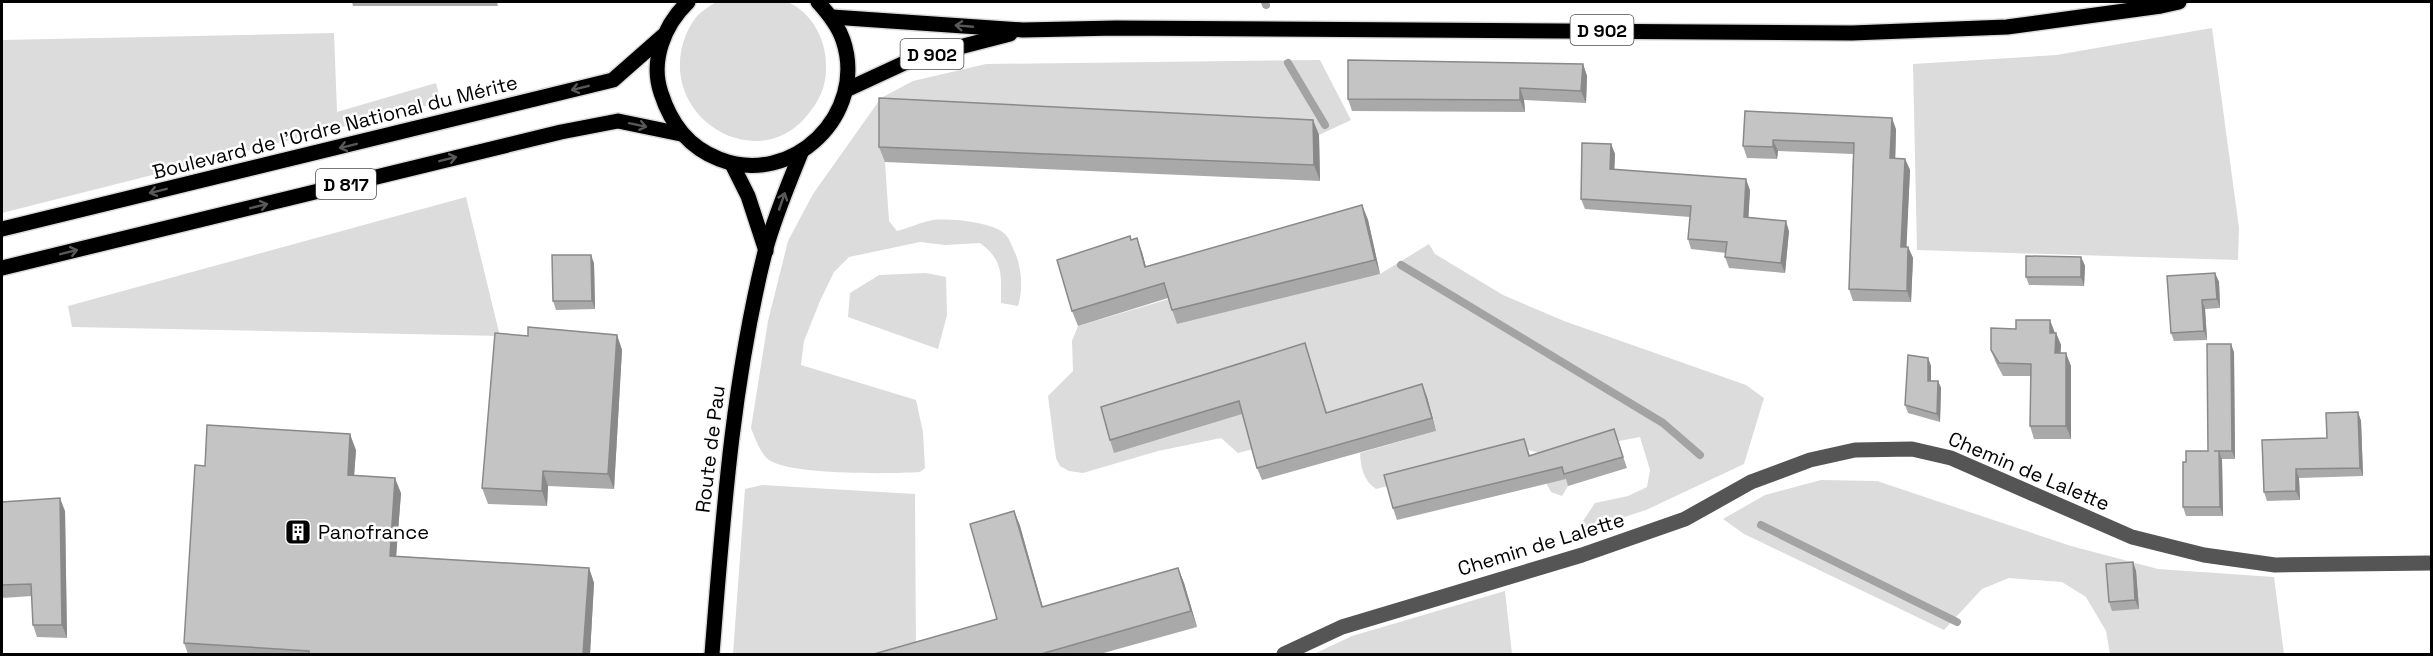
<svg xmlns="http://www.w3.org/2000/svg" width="2433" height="656" font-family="'Space Grotesk',sans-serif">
  <rect width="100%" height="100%" fill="#fff"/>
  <g fill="#dcdcdc">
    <path d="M716,2H788C812,13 826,39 826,65C827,86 819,102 805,118C757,172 669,123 681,52C683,40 689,25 698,15C703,10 710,6 716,2Z"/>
    <polygon points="2212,28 2239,228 2238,260 1917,250 1913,64 2056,55"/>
    <polygon points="334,33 337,112 436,83 441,102 2,213 2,40"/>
    <path d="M1320,60L1351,120L1319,135L885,114V162L889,221L897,231C909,228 921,222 933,220C950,218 993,222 1005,234C1010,239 1013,249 1016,255C1022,271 1023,290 1018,306L1001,303C1001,275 1004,261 980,243L945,245L920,242L849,257L834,272L820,301L804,341L801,365L916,400L923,432L925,468L920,472C892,474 790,475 769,460C760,453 755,438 751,428L768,321L788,241L813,194L881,98L913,81L986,64Z"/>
    <polygon points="466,197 500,336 72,327 68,306"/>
    <path d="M1429,244L1435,254L1503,295L1564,321L1746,385L1764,398L1744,464L1646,510L1575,533L1595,503L1628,496L1647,487L1650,470L1640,437L1619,441L1568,486L1562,496L1551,492L1546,483L1539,453L1528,450L1376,489C1363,480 1361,468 1360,453L1436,431L1253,449L1238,453L1221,438L1158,451L1083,473L1069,471L1060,466L1056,458L1048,396L1073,371L1072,341L1078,326L1169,299L1380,274Z"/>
    <polygon points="926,273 946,277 947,315 938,349 848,317 850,293 879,275"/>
    <polygon points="1821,480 1877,481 2071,546 2158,569 2274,577 2284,654 2110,654 2106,631 2086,597 2062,582 2009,578 1982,589 1944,630 1744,534 1723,519 1765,495"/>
    <polygon points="762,485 915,494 916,654 733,654 745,489"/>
    <polygon points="1505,591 1512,654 1314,654 1352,636"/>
  </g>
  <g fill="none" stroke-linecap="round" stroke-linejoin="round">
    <g stroke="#a3a3a3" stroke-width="8">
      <polyline points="1265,2 1266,5"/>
      <polyline points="1288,63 1325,125"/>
      <polyline points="1401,265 1663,423 1700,455"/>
      <polyline points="1761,525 1957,622"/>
    </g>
    <defs>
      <g id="major">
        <path d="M688,2C664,25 650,61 661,93C671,124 688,147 719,159C792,188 868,114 843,40C838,25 828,13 818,2"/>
        <polyline points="832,17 1023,30 1116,28 1852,33 2007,27 2161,6 2179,2"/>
        <polyline points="846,90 913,59 1010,34"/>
        <polyline points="732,164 748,196 766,251"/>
        <polyline points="2,229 613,80 663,36"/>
        <polyline points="2,268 561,132 618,121 681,134"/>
        <path d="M712,654C723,518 732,385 765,252C774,218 788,185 801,153"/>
      </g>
    </defs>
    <use href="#major" stroke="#dbdbdb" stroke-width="18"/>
    <polyline stroke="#555" stroke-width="15" points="1284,654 1342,627 1582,555 1685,519 1751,482 1810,460 1855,450 1912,449 1951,458 2132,537 2204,555 2275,565 2432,563"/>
    <use href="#major" stroke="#000" stroke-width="15"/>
  </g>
  <g fill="#a9a9a9">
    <polygon points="352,2 497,2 498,6 353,6"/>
    <polygon points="1583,64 1587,76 1586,103 1524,100 1525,112 1352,111 1348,99"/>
    <polygon points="1745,111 1896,129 1895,158 1905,159 1910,170 1906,247 1908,247 1913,258 1911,302 1853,301 1849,289 1853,154 1778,151 1777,159 1747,158 1743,146"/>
    <polygon points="1313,120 1319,135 1320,181 885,162 879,147"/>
    <polygon points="1611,144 1615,154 1614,169 1750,190 1748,217 1789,231 1785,273 1729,268 1725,257 1726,253 1691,249 1688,239 1690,217 1585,209 1581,199"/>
    <polygon points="1362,205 1368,220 1380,274 1177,324 1168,298 1078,326 1072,311 1132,240 1142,252 1146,267"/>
    <polygon points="2081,257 2085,266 2084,286 2029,285 2026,277"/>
    <polygon points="594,263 595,309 556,310 553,301"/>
    <polygon points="2215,273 2219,282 2220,308 2205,309 2207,340 2174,341 2171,333"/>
    <polygon points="2056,333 2061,345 2060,353 2071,366 2071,439 2034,439 2030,426 2031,376 2003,376 1996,363 1991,350"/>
    <polygon points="617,335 622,350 614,489 548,486 547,506 488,504 482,488 528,336"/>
    <polygon points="1305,343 1327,413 1427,397 1436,431 1262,480 1257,468 1242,414 1114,453 1110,440"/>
    <polygon points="2234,352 2235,459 2222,459 2223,516 2186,516 2183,507 2186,462 2208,451"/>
    <polygon points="1928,358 1931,366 1931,381 1938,381 1941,388 1940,422 1908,413 1905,405"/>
    <polygon points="2358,412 2361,421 2363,476 2299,478 2300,500 2267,501 2264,492"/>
    <polygon points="1614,429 1627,468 1568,486 1566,479 1397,520 1393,508 1528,450 1530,456"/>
    <polygon points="356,450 354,475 401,493 396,556 589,568 594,583 590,654 188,654 184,643 205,466"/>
    <polygon points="2,502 65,511 67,638 37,637 33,625 32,596 2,598"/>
    <polygon points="1014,511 1020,526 1043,607 1178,568 1184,583 1197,627 1100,654 874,654 997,619"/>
    <polygon points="2133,562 2136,571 2139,609 2112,611 2109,602"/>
  </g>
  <g fill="#898989">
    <polygon points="1583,64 1587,76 1586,103 1581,91"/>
    <polygon points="1520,88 1524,100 1525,112 1520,100"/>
    <polygon points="1892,118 1896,129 1895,170 1890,158"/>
    <polygon points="1313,120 1319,135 1320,181 1314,165"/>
    <polygon points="1773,140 1778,151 1777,159 1773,147"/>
    <polygon points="1611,144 1615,154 1614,179 1610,169"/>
    <polygon points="1905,159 1910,170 1906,258 1901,247"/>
    <polygon points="1746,179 1750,190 1748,227 1744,217"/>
    <polygon points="1362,205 1368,220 1380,274 1375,260"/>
    <polygon points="1786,221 1789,231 1785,273 1781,263"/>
    <polygon points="1137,238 1142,252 1150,282 1145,267"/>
    <polygon points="1908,247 1913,258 1911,302 1907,291"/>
    <polygon points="591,255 594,263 595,309 592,301"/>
    <polygon points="2081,257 2085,266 2084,286 2081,277"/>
    <polygon points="2215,273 2219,282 2220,308 2217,299"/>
    <polygon points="2202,300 2205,309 2207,340 2204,331"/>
    <polygon points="2050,320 2055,333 2050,333"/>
    <polygon points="2056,333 2061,345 2060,366 2055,353"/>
    <polygon points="617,335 622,350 614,489 608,474"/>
    <polygon points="2231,344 2234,352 2235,459 2232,451"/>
    <polygon points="2066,353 2071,366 2071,439 2066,426"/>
    <polygon points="1928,358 1931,366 1931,388 1928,381"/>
    <polygon points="1938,381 1941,388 1940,422 1937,414"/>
    <polygon points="1422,384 1427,397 1436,431 1432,418"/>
    <polygon points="2358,412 2361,421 2363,476 2360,468"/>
    <polygon points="350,434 356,450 353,490 348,475"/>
    <polygon points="2219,451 2222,460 2223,516 2220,507"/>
    <polygon points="2296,469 2299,478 2300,500 2296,491"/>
    <polygon points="543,471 548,486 547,506 542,491"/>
    <polygon points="395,478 401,493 395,571 390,556"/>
    <polygon points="60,498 65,511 67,638 62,625"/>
    <polygon points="1014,511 1020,526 1047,623 1042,607"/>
    <polygon points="2133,562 2136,571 2139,609 2135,600"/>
    <polygon points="589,568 594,583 590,654 583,654"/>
    <polygon points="1178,568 1184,583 1197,627 1191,611"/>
  </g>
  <g fill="#c4c4c4" stroke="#898989" stroke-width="1.5">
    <polygon points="1348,60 1583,64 1581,91 1520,88 1520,100 1348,99"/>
    <polygon points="879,98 1313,120 1314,165 879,147"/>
    <polygon points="1745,111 1892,118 1890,158 1905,159 1901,247 1908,247 1907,291 1849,289 1854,143 1773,140 1773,147 1743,146"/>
    <polygon points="1582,143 1611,144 1610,169 1746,179 1744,217 1786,221 1781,263 1725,257 1727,242 1688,239 1691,206 1581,199"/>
    <polygon points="1362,205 1375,260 1172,310 1164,283 1072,311 1057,260 1130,236 1131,240 1137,238 1145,267"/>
    <polygon points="552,255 591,255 592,301 553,301"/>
    <polygon points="2026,256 2081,257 2081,277 2026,277"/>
    <polygon points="2215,273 2217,299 2202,300 2204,331 2171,333 2167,276"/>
    <polygon points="2016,320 2050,320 2050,333 2056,333 2055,353 2066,353 2066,426 2030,426 2031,364 1999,363 1991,350 1991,328 2016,329"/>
    <polygon points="528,327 617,335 608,474 543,471 542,491 482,488 495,333 528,336"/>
    <polygon points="1305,343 1326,413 1422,384 1432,418 1257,468 1239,401 1110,440 1101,407"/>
    <polygon points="2207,344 2231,344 2232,451 2214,451 2219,451 2220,507 2183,507 2183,462 2186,462 2186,451 2208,451"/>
    <polygon points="1908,355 1928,358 1928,381 1938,381 1937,414 1905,405"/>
    <polygon points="2358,412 2360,468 2296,469 2296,491 2264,492 2262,440 2327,438 2326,413"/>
    <polygon points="207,425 350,434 348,475 395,478 390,556 589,568 583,654 309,654 309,651 184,643 195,465 205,466"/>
    <polygon points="1614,429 1623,457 1564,474 1562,467 1393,508 1384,475 1524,439 1529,456"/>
    <polygon points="60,498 62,625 33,625 31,584 2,585 2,502"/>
    <polygon points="1014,511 1042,607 1178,568 1191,611 1041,654 874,654 997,619 970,524"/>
    <polygon points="2133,562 2135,600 2109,602 2106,564"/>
  </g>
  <defs><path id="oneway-shaft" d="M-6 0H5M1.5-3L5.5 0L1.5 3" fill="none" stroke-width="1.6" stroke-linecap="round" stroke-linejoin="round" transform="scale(1.5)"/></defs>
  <g stroke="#595959">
    <use href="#oneway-shaft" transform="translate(964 26) rotate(-175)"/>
    <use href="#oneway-shaft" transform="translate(580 88) rotate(166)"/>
    <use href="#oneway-shaft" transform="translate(638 125) rotate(12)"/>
    <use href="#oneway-shaft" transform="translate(348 146) rotate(166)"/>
    <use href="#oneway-shaft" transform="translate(448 159) rotate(-14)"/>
    <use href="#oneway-shaft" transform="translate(158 191) rotate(166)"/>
    <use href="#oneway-shaft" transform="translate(782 201) rotate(-71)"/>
    <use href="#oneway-shaft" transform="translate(259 206) rotate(-14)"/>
    <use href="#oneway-shaft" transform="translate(69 252) rotate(-14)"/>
  </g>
  <defs>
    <symbol id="building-square" viewBox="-11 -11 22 22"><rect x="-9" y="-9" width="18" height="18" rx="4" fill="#000" stroke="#fff"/><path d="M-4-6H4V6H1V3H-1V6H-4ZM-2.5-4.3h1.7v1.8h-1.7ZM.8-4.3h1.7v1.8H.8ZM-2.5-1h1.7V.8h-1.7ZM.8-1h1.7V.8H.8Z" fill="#fff"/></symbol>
  </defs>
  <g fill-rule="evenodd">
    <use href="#building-square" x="283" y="517" width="30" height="30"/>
  </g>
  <g text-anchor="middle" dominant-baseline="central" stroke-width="5" stroke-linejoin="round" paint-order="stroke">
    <g fill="#fff" stroke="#4c4c4c" stroke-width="1.5">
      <rect x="1570.5" y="15" width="63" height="30" rx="4.5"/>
      <rect x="900.5" y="39" width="63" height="30" rx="4.5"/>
      <rect x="316" y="169" width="60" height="30" rx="4.5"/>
    </g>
    <g font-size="18" font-weight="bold" fill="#000">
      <text x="1602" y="30">D 902</text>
      <text x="932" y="54">D 902</text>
      <text x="346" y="184">D 817</text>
    </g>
    <g font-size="20" fill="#000" stroke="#fff">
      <text transform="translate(335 127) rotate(-14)">Boulevard de l'Ordre National du Mérite</text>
      <text transform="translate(710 449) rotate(-83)">Route de Pau</text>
      <text transform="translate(2029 471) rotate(23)">Chemin de Lalette</text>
      <text transform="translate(1541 544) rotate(-17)">Chemin de Lalette</text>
    </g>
    <g font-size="20" fill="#000" stroke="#fff" text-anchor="start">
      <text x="318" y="532">Panofrance</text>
    </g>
  </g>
  <rect width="2433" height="656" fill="none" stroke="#000000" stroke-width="6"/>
</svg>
